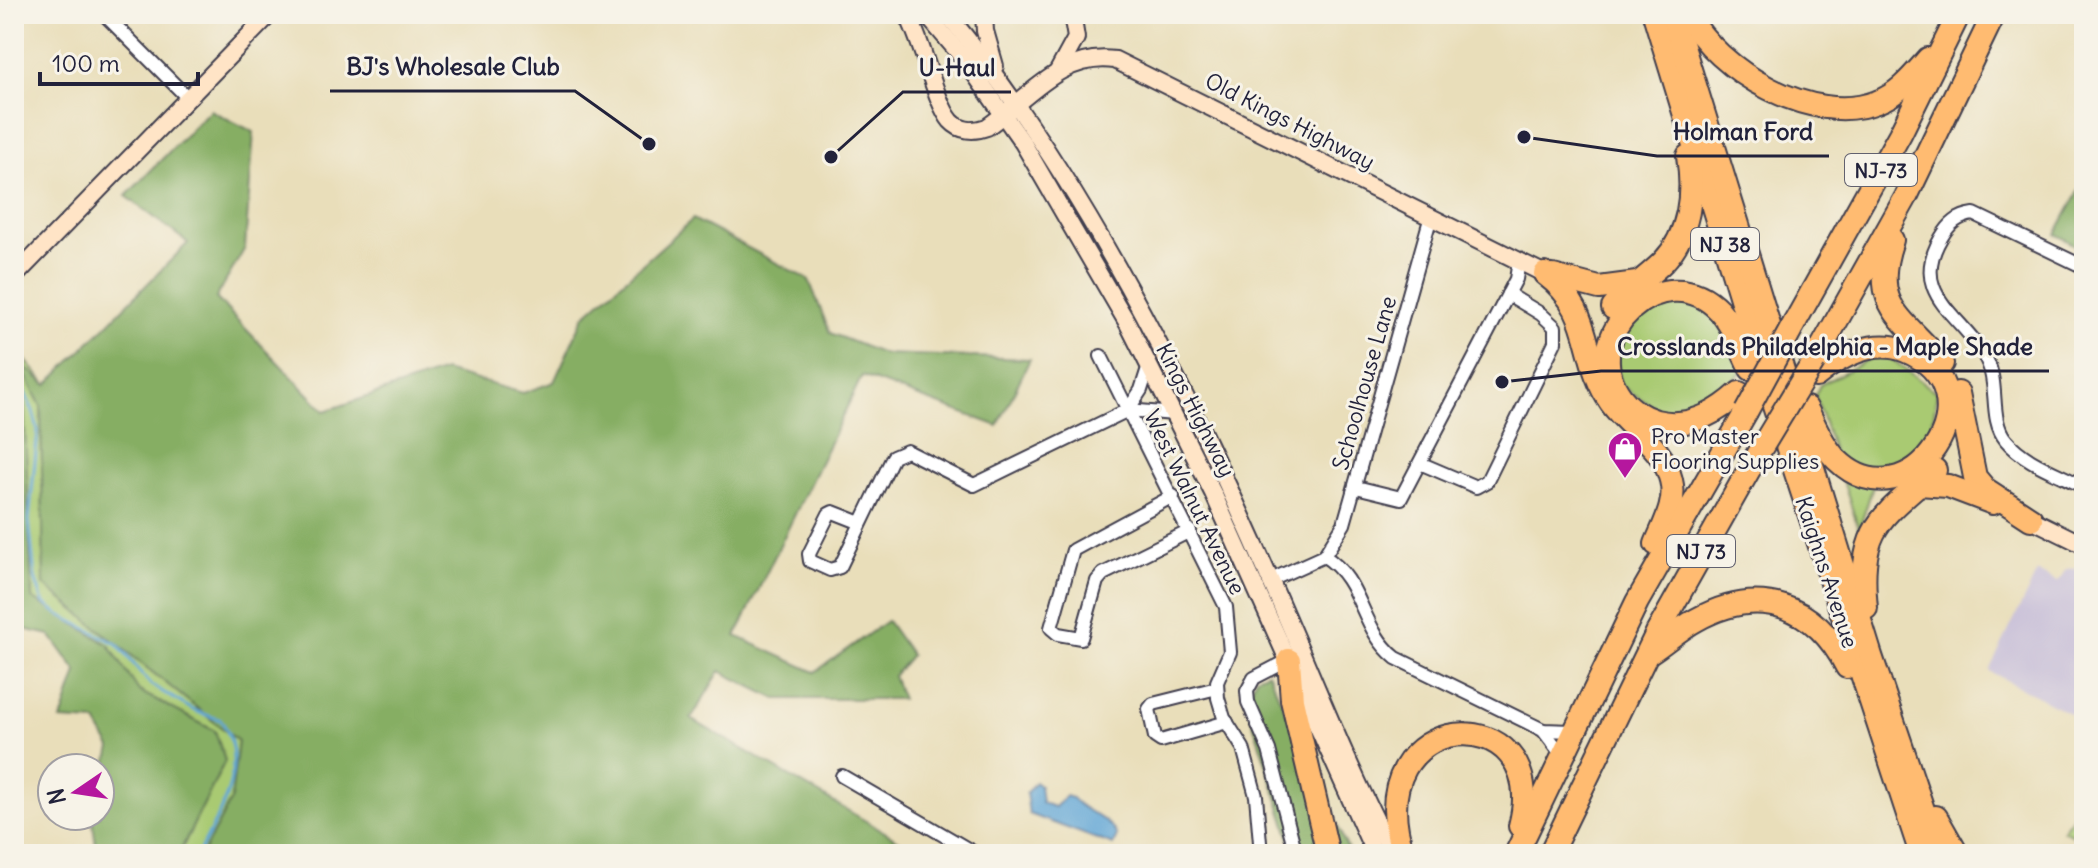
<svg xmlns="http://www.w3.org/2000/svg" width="2098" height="868" font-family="Delius,sans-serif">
  <rect width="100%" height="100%" fill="#f7f3e8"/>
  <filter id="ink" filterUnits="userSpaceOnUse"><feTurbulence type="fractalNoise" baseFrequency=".0125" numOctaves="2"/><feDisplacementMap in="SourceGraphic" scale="16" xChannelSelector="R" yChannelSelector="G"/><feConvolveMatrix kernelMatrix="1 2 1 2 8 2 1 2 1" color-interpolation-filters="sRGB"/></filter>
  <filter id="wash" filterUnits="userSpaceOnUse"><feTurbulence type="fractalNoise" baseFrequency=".006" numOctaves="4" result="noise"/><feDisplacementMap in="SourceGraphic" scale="32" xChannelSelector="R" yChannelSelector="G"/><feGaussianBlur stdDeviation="1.8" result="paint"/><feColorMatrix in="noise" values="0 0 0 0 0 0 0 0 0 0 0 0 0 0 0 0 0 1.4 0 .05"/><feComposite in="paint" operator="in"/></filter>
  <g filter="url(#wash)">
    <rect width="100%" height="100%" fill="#e9deba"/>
    <polygon fill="#c8bfd8" points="2084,567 2084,721 1989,671 2037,572 2058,582 2066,569"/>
    <g fill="#a9ca72" stroke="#667656" stroke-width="2">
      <polygon points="1688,298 1724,326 1741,373 1710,402 1666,415 1620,385 1615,345 1646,302"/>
      <polygon points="14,347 47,385 20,364 41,406 44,585 238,741 231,800 202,854 179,854 225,761 215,731 138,691 109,645 32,598 24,403 14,386"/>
      <polygon points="1882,352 1937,393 1928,451 1878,470 1859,530 1815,395 1820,385"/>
      <polygon points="2081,806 2084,806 2084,841 2063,830"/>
    </g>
    <g fill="#86ae64" stroke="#546850" stroke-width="2">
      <polygon points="210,110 254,132 245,248 216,298 325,411 444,371 523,393 554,382 584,316 693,219 809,280 830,333 883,354 1030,359 998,426 862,376 736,636 815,672 887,621 911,655 893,676 902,699 776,699 720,671 691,719 907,845 901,854 480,854 474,851 471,854 202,854 231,800 238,741 44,585 41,406 19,362 47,385 188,243 126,196"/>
      <polygon points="2084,182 2084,250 2056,234"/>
      <polygon points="14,386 24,403 32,598 109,645 139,691 215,731 225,761 179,854 97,854 92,816 100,816 100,773 105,772 111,748 96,722 61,720 77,672 50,635 14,627"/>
      <polygon points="1268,672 1350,854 1295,854 1246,701 1256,677"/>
    </g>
    <path fill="#60a6d6" stroke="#416488" stroke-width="2" d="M1035,782L1040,786L1042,803L1055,807L1066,796L1072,798C1084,813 1108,816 1117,836L1113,845L1029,814L1026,793Z"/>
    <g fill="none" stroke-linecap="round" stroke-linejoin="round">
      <path stroke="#60a6d6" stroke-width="3" d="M14,368L33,411L38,431L29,520L35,578L43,602L58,614L117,644L151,685L195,711L221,720C251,764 219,815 198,854"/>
    </g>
  </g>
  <g filter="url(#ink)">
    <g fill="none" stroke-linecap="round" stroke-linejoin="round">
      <defs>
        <g id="street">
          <polyline points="104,14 188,98"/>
          <path d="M2084,267L1974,214C1958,216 1949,224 1941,238C1906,297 1968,317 1988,363C1999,387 1989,420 2006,440C2025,463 2058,473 2084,487"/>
          <polyline points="1101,356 1226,607 1230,652 1217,682 1218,698 1224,718 1243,748 1256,796 1261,854"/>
          <polyline points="1128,410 1141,390 1149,365"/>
          <polyline points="1422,464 1476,487 1487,481 1555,342 1555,327 1541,314 1508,294"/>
          <polyline points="1356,487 1401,498 1516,279 1519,261"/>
          <polyline points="1173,496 1073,550 1051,628 1058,634 1081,638 1097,581 1103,574 1190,531"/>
          <polyline points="861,523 833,512 829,514 809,554 810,561 830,570 840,567 893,457 907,451 974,485 1128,410 1174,414"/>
          <polyline points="1324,556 1344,524 1431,216"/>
          <path d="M1271,580L1324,556C1364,581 1359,628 1396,658L1543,730L1573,731"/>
          <polyline points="1289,660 1254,678 1247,691 1248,702 1269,750 1296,854"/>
          <polyline points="1217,688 1153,704 1149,709 1155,737 1161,741 1227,722"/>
          <polyline points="1543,730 1562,755"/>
          <polyline points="842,776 976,854"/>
        </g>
        <g id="secondary">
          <path d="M907,14C923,42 935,102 951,121C960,131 974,132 987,127C1027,100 1061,52 1115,60L1545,274"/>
          <polyline points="926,14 965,60 1023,143 1128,324 1213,493 1375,854"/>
          <path d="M947,14C1081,175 1188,391 1272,584C1312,674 1347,767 1393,854"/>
          <polyline points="984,14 985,31 995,66"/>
          <polyline points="1058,71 1076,38 1072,14"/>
          <polyline points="14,277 270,14"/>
          <polyline points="2031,519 2084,545"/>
        </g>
        <g id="highway">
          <polyline points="1654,14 1772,400 1921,854"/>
          <polyline points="1673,14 1871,656 1938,854"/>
          <path d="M1688,14C1717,71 1813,127 1877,102C1899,94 1913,76 1928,59"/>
          <path d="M1892,240C1869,307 1903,317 1942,363"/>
          <path d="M1545,274C1596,312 1579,357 1611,403C1630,430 1663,445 1671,480C1677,503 1664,524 1656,544"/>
          <polyline points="1553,276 1599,288 1637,283"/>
          <path d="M1613,308C1627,290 1647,278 1663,262C1690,234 1694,193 1688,156"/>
          <polyline points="1795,322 1900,134 1959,14"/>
          <polyline points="1814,361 1906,197 1994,14"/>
          <path d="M1739,393C1716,414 1688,429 1656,421C1642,417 1630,409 1621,397C1574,335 1664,253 1719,310C1734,327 1741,350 1751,369"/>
          <polyline points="1958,393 1975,477 1985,489 2031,519"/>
          <path d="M1806,408C1815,425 1823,446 1837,460C1910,531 2003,391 1906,351C1874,338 1840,356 1816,376"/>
          <polyline points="1918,484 1948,486 1993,503"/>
          <path d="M1866,608C1858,527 1880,519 1935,470"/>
          <path d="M1650,652C1666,642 1679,629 1696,620C1759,585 1815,604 1847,667"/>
          <polyline points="1289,660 1292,700 1328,854"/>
          <polyline points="1936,817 1957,854"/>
          <path d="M1403,854C1354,704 1554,695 1520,826"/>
          <polyline points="1516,854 1637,602 1746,412"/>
          <polyline points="1550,854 1657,633 1760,450"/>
        </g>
      </defs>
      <use href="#street" stroke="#403e4e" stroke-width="16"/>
      <use href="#secondary" stroke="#403e4e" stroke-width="20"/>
      <use href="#highway" stroke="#403e4e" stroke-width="26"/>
      <use href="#street" stroke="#fff" stroke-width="12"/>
      <use href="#secondary" stroke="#ffe4c6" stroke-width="16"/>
      <use href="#highway" stroke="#ffbb71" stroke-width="22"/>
      <defs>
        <g id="highway-bridge">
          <polyline points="1746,412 1795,322"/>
          <polyline points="1760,450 1814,361"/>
        </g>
      </defs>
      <use href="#highway-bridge" stroke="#403e4e" stroke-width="26" stroke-linecap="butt"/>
      <use href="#highway-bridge" stroke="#ffbb71" stroke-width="22"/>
    </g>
  </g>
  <defs>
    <symbol id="shop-pin" viewBox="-11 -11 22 30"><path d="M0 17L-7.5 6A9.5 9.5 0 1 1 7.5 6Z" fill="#b5179e" stroke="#f7f3e8"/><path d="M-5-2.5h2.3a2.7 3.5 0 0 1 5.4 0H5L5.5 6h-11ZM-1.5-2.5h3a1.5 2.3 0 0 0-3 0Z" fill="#fff"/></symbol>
  </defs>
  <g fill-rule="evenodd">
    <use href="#shop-pin" x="1605" y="429" width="40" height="54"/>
  </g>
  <g text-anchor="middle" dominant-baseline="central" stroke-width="6" stroke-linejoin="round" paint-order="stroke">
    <g fill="#f7f3e8" stroke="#62616f" stroke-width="2">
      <rect x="1845" y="154" width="72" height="32" rx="6"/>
      <rect x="1691" y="228" width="68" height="32" rx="6"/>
      <rect x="1667" y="535" width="68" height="32" rx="6"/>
    </g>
    <g font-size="20" font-weight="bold" fill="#22223b">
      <text x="1881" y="170">NJ-73</text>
      <text x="1725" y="244">NJ 38</text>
      <text x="1701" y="551">NJ 73</text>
    </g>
    <g font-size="22" fill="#22223b" stroke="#f7f3e8">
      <text transform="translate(1290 121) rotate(27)">Old Kings Highway</text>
      <text transform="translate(1364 383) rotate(-74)">Schoolhouse Lane</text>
      <text transform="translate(1196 410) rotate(63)">Kings Highway</text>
      <text transform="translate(1195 502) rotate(64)">West Walnut Avenue</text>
      <text transform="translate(1827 572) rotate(72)">Kaighns Avenue</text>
    </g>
    <g font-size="22" fill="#22223b" stroke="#f7f3e8" text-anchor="start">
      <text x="1651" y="436">Pro Master<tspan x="1651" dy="25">Flooring Supplies</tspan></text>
    </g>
  </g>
  <path fill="none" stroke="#22223b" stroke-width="3" d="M649 144L575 91H330M831 157L903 92H1011M1524 137L1657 156H1829M1502 382L1601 371H2049"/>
  <g fill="#22223b" stroke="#f7f3e8" stroke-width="3">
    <circle cx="649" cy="144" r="8"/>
    <circle cx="831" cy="157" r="8"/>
    <circle cx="1524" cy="137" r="8"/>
    <circle cx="1502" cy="382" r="8"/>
  </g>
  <g font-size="24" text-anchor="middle" font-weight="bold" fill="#22223b" stroke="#f7f3e8" stroke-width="6" stroke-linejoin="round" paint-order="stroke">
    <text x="453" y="75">BJ's Wholesale Club</text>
    <text x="957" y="76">U-Haul</text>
    <text x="1743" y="140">Holman Ford</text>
    <text x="1825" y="355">Crosslands Philadelphia - Maple Shade</text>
  </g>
  <rect width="2098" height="868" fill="none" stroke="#f7f3e8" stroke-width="48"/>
  <g transform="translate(76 792) rotate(257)"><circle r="38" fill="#f7f3e8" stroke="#a29fa3" stroke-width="2"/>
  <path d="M0-6L14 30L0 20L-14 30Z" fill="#b5179e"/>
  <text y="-12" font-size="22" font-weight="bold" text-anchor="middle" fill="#22223b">N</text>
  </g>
  <path d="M40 72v12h158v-12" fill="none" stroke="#22223b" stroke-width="4"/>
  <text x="52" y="72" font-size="24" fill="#22223b" stroke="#f7f3e8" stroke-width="6" paint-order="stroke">100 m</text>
</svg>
